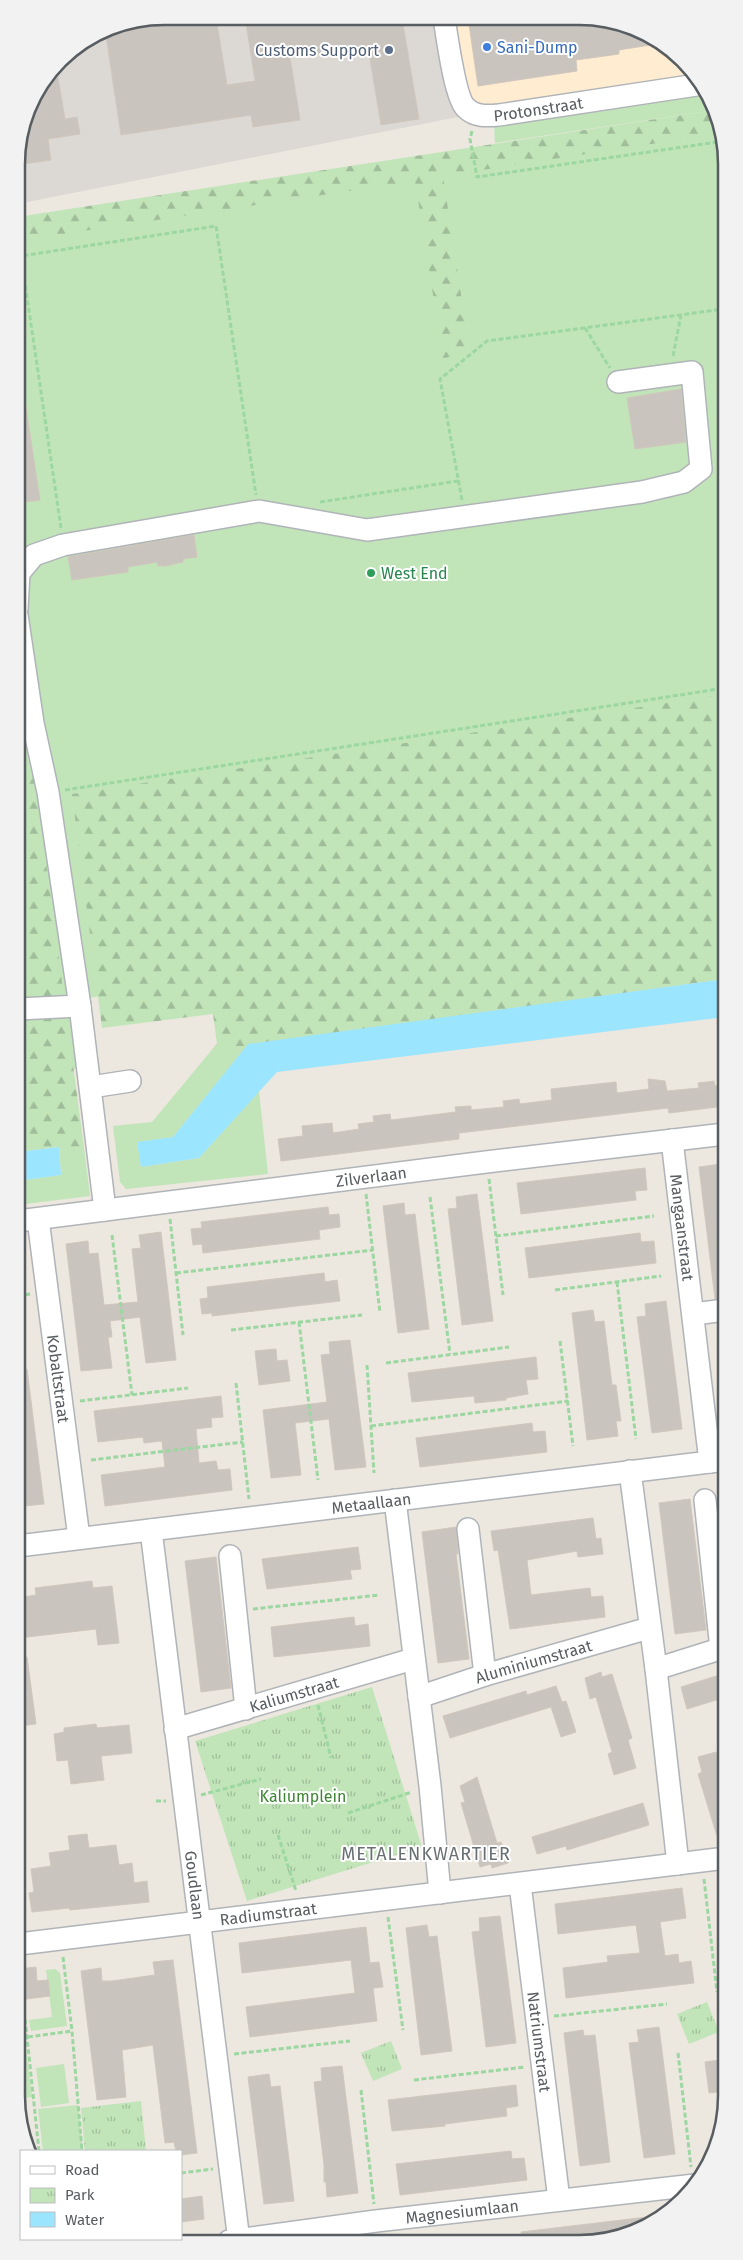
<svg xmlns="http://www.w3.org/2000/svg" width="743" height="2260" font-family="'Fira Sans',sans-serif">
  <defs>
    <pattern id="forest-firs" width="22" height="20" patternUnits="userSpaceOnUse" patternTransform="scale(1.25)"><rect width="22" height="20" fill="#c1e5b9"/><path d="M5 1l3.5 6h-7zM16 11l3.5 6h-7z" fill="#a0bd9a"/></pattern>
    <pattern id="park-tufts" width="24" height="20" patternUnits="userSpaceOnUse" patternTransform="scale(1.25)"><rect width="24" height="20" fill="#c1e5b9"/><path d="M3 7l-1-3M5 7V3M7 7l1-3M15 17l-1-3M17 17v-4M19 17l1-3" fill="none" stroke="#a0bd9a"/></pattern>
  </defs>
  <rect width="100%" height="100%" fill="#ece7df"/>
  <polygon fill="#ffecd1" points="447,18 608,19 683,59 697,77 463,116"/>
  <polygon fill="#dcd9d4" points="164,16 447,18 463,116 17,204 17,154 31,99 66,53 107,27"/>
  <g fill="#c1e5b9">
    <polygon points="708,93 715,110 495,143 494,125"/>
    <polygon points="723,132 725,915 72,1000 81,1068 18,1076 17,230"/>
    <polygon points="215,1046 247,1046 173,1137 138,1142 141,1167 199,1158 259,1091 268,1174 126,1189 120,1182 113,1126 152,1122"/>
    <polygon points="59,1147 84,1147 90,1196 18,1205 18,1181 61,1175"/>
    <polygon points="55,1969 60,1973 67,2026 31,2031 29,2020 52,2017 46,1970"/>
    <polygon points="23,2021 32,2097 19,2099 19,2022"/>
    <polygon points="64,2064 69,2103 41,2107 36,2068"/>
    <polygon points="78,2105 83,2151 43,2151 38,2109"/>
  </g>
  <g fill="url(#forest-firs)">
    <polygon points="715,110 723,133 443,176 470,354 443,358 415,181 17,241 17,217"/>
    <polygon points="725,694 725,979 247,1046 215,1046 217,1044 213,1014 102,1028 72,794"/>
    <polygon points="30,743 84,1147 59,1147 18,1152 17,745"/>
  </g>
  <g fill="url(#park-tufts)">
    <polygon points="372,1687 422,1847 247,1901 195,1741"/>
    <polygon points="707,2002 719,2032 689,2044 677,2014"/>
    <polygon points="391,2041 402,2069 373,2081 361,2053"/>
    <polygon points="141,2101 146,2151 85,2151 81,2108"/>
  </g>
  <g fill="#9ce5ff">
    <polygon points="725,979 725,1017 277,1072 199,1158 141,1167 137,1142 173,1137 248,1044"/>
    <polygon points="59,1147 61,1175 18,1181 18,1152"/>
  </g>
  <g fill="#c9c4be" stroke="#d1c7bd">
    <polygon points="164,16 216,17 227,85 255,81 245,17 402,18 419,119 381,125 368,47 290,57 300,120 253,127 251,115 121,135 105,29"/>
    <polygon points="508,18 608,19 656,44 619,50 619,54 576,60 577,71 478,86 469,24"/>
    <polygon points="56,66 65,119 77,117 80,134 48,139 51,160 17,165 17,154 31,99"/>
    <polygon points="681,389 686,442 635,449 627,398"/>
    <polygon points="25,401 40,500 17,503 17,402"/>
    <polygon points="194,535 197,557 183,559 183,562 165,566 158,566 157,562 128,567 128,572 72,580 68,557"/>
    <polygon points="648,1079 665,1081 667,1091 699,1088 698,1083 707,1082 714,1081 715,1086 725,1084 725,1106 669,1113 668,1108 459,1133 459,1139 281,1161 278,1139 303,1136 302,1126 332,1123 333,1133 359,1129 358,1124 374,1122 373,1116 390,1114 391,1120 456,1112 455,1107 471,1106 471,1110 504,1107 503,1101 519,1099 520,1104 552,1100 551,1089 616,1082 617,1093 649,1089"/>
    <polygon points="721,1164 722,1175 725,1175 725,1298 715,1299 699,1167"/>
    <polygon points="645,1168 647,1190 635,1191 636,1200 521,1214 517,1183"/>
    <polygon points="477,1194 493,1321 462,1325 448,1209 457,1208 456,1197"/>
    <polygon points="404,1203 405,1215 415,1214 429,1329 398,1333 383,1206"/>
    <polygon points="328,1207 329,1215 339,1214 340,1227 319,1230 320,1239 203,1253 202,1244 193,1245 191,1229 202,1228 201,1222"/>
    <polygon points="161,1232 176,1360 146,1363 140,1317 110,1321 112,1337 108,1337 112,1368 81,1371 66,1244 88,1241 89,1254 98,1253 104,1305 138,1302 132,1249 141,1248 139,1235"/>
    <polygon points="640,1233 641,1242 654,1241 656,1263 529,1278 525,1248"/>
    <polygon points="324,1273 325,1282 337,1280 340,1301 212,1316 212,1313 202,1314 200,1299 208,1298 207,1287"/>
    <polygon points="666,1301 682,1429 652,1433 637,1317 646,1316 645,1304"/>
    <polygon points="593,1310 595,1322 604,1321 612,1385 616,1385 621,1421 616,1421 618,1436 587,1440 572,1313"/>
    <polygon points="350,1340 366,1467 335,1470 329,1419 295,1423 301,1475 271,1478 263,1410 327,1402 321,1355 330,1354 329,1342"/>
    <polygon points="276,1349 277,1361 287,1360 290,1381 259,1385 255,1351"/>
    <polygon points="536,1357 538,1379 526,1380 528,1394 506,1398 506,1400 475,1403 474,1396 412,1402 408,1373"/>
    <polygon points="18,1369 27,1369 44,1504 24,1506 22,1493 18,1494"/>
    <polygon points="221,1396 223,1417 211,1418 212,1427 196,1429 199,1463 216,1461 218,1470 230,1469 232,1490 105,1506 101,1475 165,1467 162,1441 144,1443 143,1437 98,1442 94,1411"/>
    <polygon points="532,1423 533,1432 545,1431 547,1452 420,1467 416,1438"/>
    <polygon points="690,1499 706,1630 675,1634 659,1503"/>
    <polygon points="593,1518 596,1539 601,1538 603,1554 578,1557 577,1551 527,1560 531,1595 590,1588 591,1597 603,1596 605,1617 510,1629 498,1550 494,1551 491,1531"/>
    <polygon points="456,1527 458,1554 456,1554 469,1659 438,1663 422,1532"/>
    <polygon points="358,1547 361,1569 350,1570 352,1579 267,1589 262,1559"/>
    <polygon points="216,1557 231,1688 201,1692 185,1561"/>
    <polygon points="92,1581 93,1588 112,1586 119,1643 98,1645 96,1629 19,1638 18,1598 36,1595 35,1588"/>
    <polygon points="354,1617 355,1626 368,1624 370,1646 274,1657 271,1627"/>
    <polygon points="27,1657 36,1724 19,1726 19,1658"/>
    <polygon points="601,1672 602,1677 612,1674 632,1738 628,1740 636,1768 614,1775 608,1754 612,1752 596,1697 590,1699 585,1678"/>
    <polygon points="726,1673 726,1697 687,1709 681,1687"/>
    <polygon points="556,1686 562,1702 566,1701 576,1732 561,1737 551,1707 450,1738 443,1716 526,1691 527,1695"/>
    <polygon points="96,1724 97,1728 129,1725 132,1753 101,1756 104,1780 71,1784 68,1760 57,1761 54,1734 64,1732 64,1728"/>
    <polygon points="716,1752 726,1786 726,1846 720,1846 698,1774 702,1772 698,1757"/>
    <polygon points="477,1777 497,1843 501,1842 508,1863 492,1868 491,1864 480,1867 461,1803 465,1802 460,1786"/>
    <polygon points="643,1803 649,1825 567,1850 566,1846 537,1854 532,1837"/>
    <polygon points="87,1834 89,1848 116,1845 119,1865 132,1863 134,1883 147,1881 149,1902 70,1910 69,1908 32,1912 29,1893 34,1892 31,1869 51,1866 49,1853 70,1850 68,1836"/>
    <polygon points="682,1888 686,1918 660,1922 665,1956 678,1954 679,1963 691,1961 694,1983 566,1998 563,1968 608,1962 607,1956 640,1953 636,1925 558,1934 555,1904"/>
    <polygon points="500,1916 516,2043 486,2047 472,1932 480,1931 479,1918"/>
    <polygon points="427,1925 429,1937 437,1936 452,2051 421,2055 406,1928"/>
    <polygon points="366,1927 370,1963 379,1962 383,1987 373,1988 377,2021 250,2037 246,2007 355,1993 351,1960 242,1973 239,1943"/>
    <polygon points="173,1960 197,2153 181,2155 181,2151 176,2151 174,2142 165,2143 153,2045 122,2050 126,2097 97,2100 81,1971 101,1968 102,1981 112,1981 155,1975 153,1962"/>
    <polygon points="36,1967 37,1981 48,1980 50,1996 19,2000 19,1969"/>
    <polygon points="659,2027 675,2154 644,2158 629,2043 639,2042 637,2030"/>
    <polygon points="583,2030 584,2036 595,2035 610,2162 580,2166 564,2033"/>
    <polygon points="726,2059 726,2091 709,2093 705,2062"/>
    <polygon points="342,2066 358,2193 327,2197 326,2182 324,2182 324,2165 314,2082 322,2081 321,2068"/>
    <polygon points="269,2074 271,2087 280,2086 294,2201 264,2204 248,2077"/>
    <polygon points="516,2085 518,2106 506,2108 507,2116 445,2124 445,2126 392,2131 388,2100"/>
    <polygon points="511,2151 512,2159 524,2158 527,2180 400,2195 396,2164"/>
    <polygon points="202,2196 204,2219 181,2222 181,2199"/>
    <polygon points="664,2215 653,2224 608,2241 522,2241 521,2232"/>
  </g>
  <g fill="none" stroke-linecap="round" stroke-linejoin="round">
    <defs>
      <g id="minor">
        <path id="s1" d="M444,18C447,36 455,98 466,108C475,117 487,116 499,115L703,84"/>
        <polyline points="17,609 19,573 34,555 63,545 259,511 367,530 642,492 684,482 701,469 692,372 618,382"/>
        <polyline points="17,615 33,723 48,792 80,1006 105,1210"/>
        <polyline points="18,1009 80,1006"/>
        <polyline points="91,1087 130,1081"/>
        <path id="s2" d="M672,1140L710,1462"/>
        <path id="s3" d="M38,1219L79,1538"/>
        <path id="s4" d="M18,1221L486,1162L725,1134"/>
        <polyline points="694,1314 725,1310"/>
        <polyline points="630,1471 656,1669 678,1864"/>
        <polyline points="395,1500 430,1786 440,1893"/>
        <polyline points="705,1500 721,1649"/>
        <polyline points="468,1529 485,1675"/>
        <path id="s5" d="M151,1530L239,2241"/>
        <path id="s6" d="M18,1546L726,1460"/>
        <polyline points="230,1556 246,1709"/>
        <polyline points="656,1669 726,1647"/>
        <path id="s7" d="M419,1697L485,1675L649,1628"/>
        <path id="s8" d="M175,1729L413,1659"/>
        <path id="s9" d="M520,1884L559,2200"/>
        <path id="s10" d="M19,1944L726,1858"/>
        <path id="s11" d="M229,2241L376,2221L695,2185"/>
      </g>
    </defs>
    <use href="#minor" stroke="#b0b4b8" stroke-width="24"/>
    <g stroke="#9cd7a1" stroke-width="3" stroke-dasharray="5 2.5" stroke-linecap="butt">
      <polyline points="472,131 470,139 477,177 724,141"/>
      <polyline points="585,328 610,368"/>
      <polyline points="673,356 681,315"/>
      <polyline points="462,500 440,379 487,341 724,309"/>
      <polyline points="320,502 458,481"/>
      <polyline points="61,528 21,256 216,226 256,495"/>
      <polyline points="65,790 725,688"/>
      <polyline points="489,1179 503,1295"/>
      <polyline points="366,1194 380,1313"/>
      <polyline points="430,1197 450,1354"/>
      <polyline points="170,1219 183,1335"/>
      <polyline points="112,1235 132,1395"/>
      <polyline points="496,1236 654,1216"/>
      <polyline points="176,1273 373,1250"/>
      <polyline points="617,1282 636,1439"/>
      <polyline points="555,1290 661,1276"/>
      <polyline points="18,1296 30,1294"/>
      <polyline points="299,1322 318,1480"/>
      <polyline points="231,1330 362,1315"/>
      <polyline points="560,1341 573,1446"/>
      <polyline points="386,1363 509,1347"/>
      <polyline points="367,1365 374,1473"/>
      <polyline points="236,1383 249,1499"/>
      <polyline points="80,1401 188,1388"/>
      <polyline points="371,1426 568,1401"/>
      <polyline points="91,1460 243,1442"/>
      <polyline points="253,1609 379,1595"/>
      <polyline points="318,1705 331,1758"/>
      <polyline points="201,1795 261,1779"/>
      <polyline points="156,1801 166,1801"/>
      <polyline points="348,1813 412,1792"/>
      <polyline points="278,1835 296,1891"/>
      <polyline points="704,1879 717,1992"/>
      <polyline points="388,1917 403,2030"/>
      <polyline points="63,1957 72,2031"/>
      <polyline points="554,2016 667,2004"/>
      <polyline points="19,2019 25,2018 39,2151"/>
      <polyline points="28,2037 72,2031 82,2151"/>
      <polyline points="678,2053 691,2167"/>
      <polyline points="234,2054 350,2041"/>
      <polyline points="414,2080 525,2067"/>
      <polyline points="361,2090 374,2204"/>
      <polyline points="181,2173 213,2169"/>
    </g>
    <use href="#minor" stroke="#fff" stroke-width="21"/>
  </g>
  <circle fill="#3f7fe0" stroke="#fff" stroke-width="2" cx="487" cy="47" r="5"/>
  <circle fill="#5c6f8a" stroke="#fff" stroke-width="2" cx="389" cy="50" r="5"/>
  <circle fill="#2e9e5b" stroke="#fff" stroke-width="2" cx="371" cy="573" r="5"/>
  <g text-anchor="middle" dominant-baseline="central" stroke-width="4" stroke-linejoin="round" paint-order="stroke">
    <g font-size="16" fill="#366cbe" stroke="#fff" text-anchor="start">
      <text x="497" y="47">Sani-Dump</text>
    </g>
    <g font-size="16" fill="#4e5e75" stroke="#fff" text-anchor="end">
      <text x="379" y="50">Customs Support</text>
    </g>
    <g font-size="16" fill="#585d61" stroke="#fff">
      <text stroke="none"><textPath href="#s1" startOffset="168">Protonstraat</textPath></text>
      <text stroke="none"><textPath href="#s4" startOffset="356">Zilverlaan</textPath></text>
      <text stroke="none"><textPath href="#s2" startOffset="88">Mangaanstraat</textPath></text>
      <text stroke="none"><textPath href="#s3" startOffset="161">Kobaltstraat</textPath></text>
      <text stroke="none"><textPath href="#s6" startOffset="356">Metaallaan</textPath></text>
      <text stroke="none"><textPath href="#s7" startOffset="120">Aluminiumstraat</textPath></text>
      <text stroke="none"><textPath href="#s8" startOffset="124">Kaliumstraat</textPath></text>
      <text stroke="none"><textPath href="#s5" startOffset="358">Goudlaan</textPath></text>
      <text stroke="none"><textPath href="#s10" startOffset="251">Radiumstraat</textPath></text>
      <text stroke="none"><textPath href="#s9" startOffset="159">Natriumstraat</textPath></text>
      <text stroke="none"><textPath href="#s11" startOffset="235">Magnesiumlaan</textPath></text>
    </g>
    <g font-size="16" fill="#27864d" stroke="#fff" text-anchor="start">
      <text x="381" y="573">West End</text>
    </g>
    <g font-size="16" fill="#3c8632" stroke="#fff">
      <text x="303" y="1796">Kaliumplein</text>
    </g>
    <g font-size="18" letter-spacing="1" fill="#697073" stroke="#fff">
      <text x="426" y="1854">METALENKWARTIER</text>
    </g>
  </g>
  <path d="M0 0H743V2260H0ZM164 25H579A139 139 0 0 1 718 164V2096A139 139 0 0 1 579 2235H164A139 139 0 0 1 25 2096V164A139 139 0 0 1 164 25Z" fill="#f2f2f2" fill-rule="evenodd"/>
  <path fill="none" stroke="#585d61" stroke-width="2.5" d="M164 25H579A139 139 0 0 1 718 164V2096A139 139 0 0 1 579 2235H164A139 139 0 0 1 25 2096V164A139 139 0 0 1 164 25Z"/>
  <rect x="20" y="2150" width="162" height="90" fill="#ffffff" stroke="#bcbec0"/>
  <rect x="30" y="2166" width="25" height="8" fill="#ffffff" stroke="#bcbec0"/>
  <text x="65" y="2175" font-size="15" fill="#585d61">Road</text>
  <rect x="30" y="2188" width="25" height="15" fill="url(#park-tufts)" stroke="#bcbec0"/>
  <text x="65" y="2200" font-size="15" fill="#585d61">Park</text>
  <rect x="30" y="2212" width="25" height="15" fill="#9ce5ff" stroke="#bcbec0"/>
  <text x="65" y="2225" font-size="15" fill="#585d61">Water</text>
</svg>
